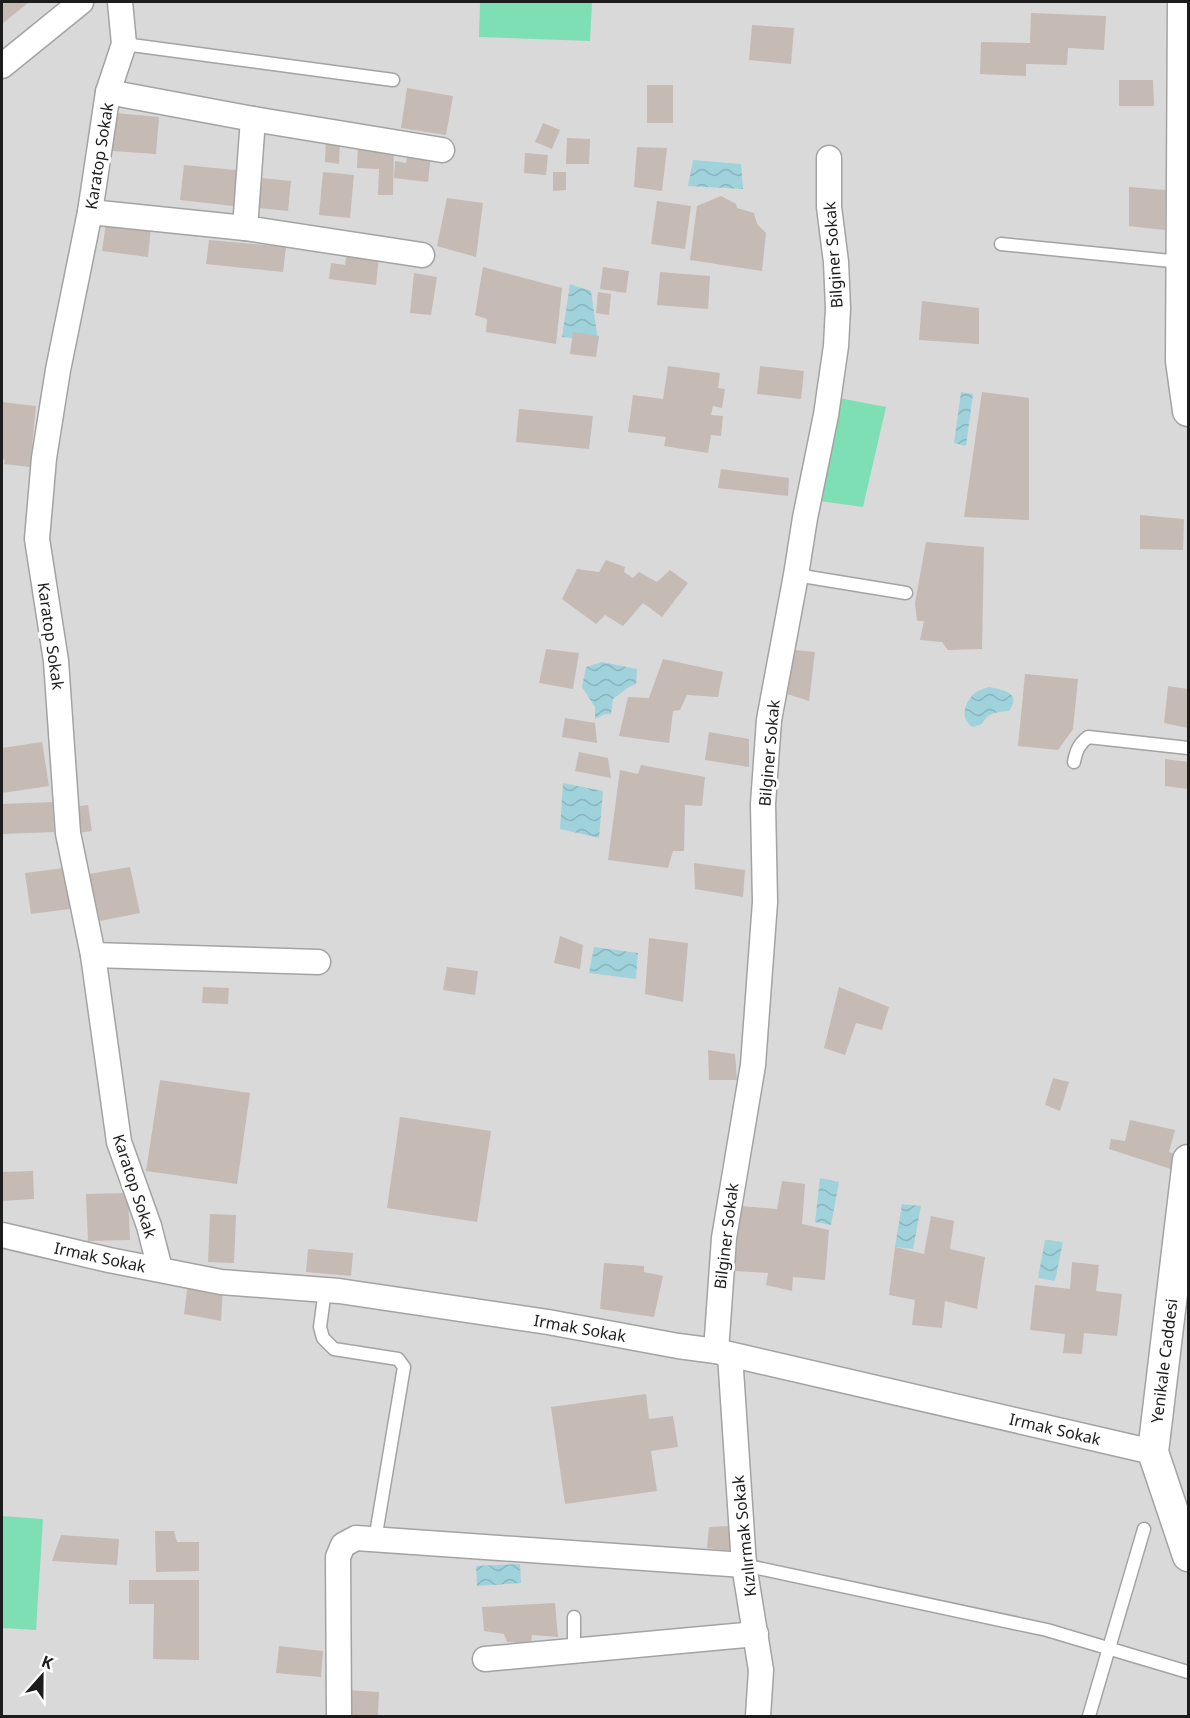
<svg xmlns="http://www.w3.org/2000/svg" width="1190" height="1718" font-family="'Noto Sans',sans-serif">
  <defs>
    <pattern id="water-waves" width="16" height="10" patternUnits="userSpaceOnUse" patternTransform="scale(1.5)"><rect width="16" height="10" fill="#a0d2dc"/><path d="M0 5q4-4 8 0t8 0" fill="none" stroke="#89b4bc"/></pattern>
  </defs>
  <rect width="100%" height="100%" fill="#ede9e1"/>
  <rect fill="#dad9d9" x="2" y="2" width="1186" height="1714"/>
  <g fill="#7ddfb3">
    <polygon points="480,2 592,2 590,41 479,37"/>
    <polygon points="834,397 886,407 863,507 812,500"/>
    <polygon points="2,1516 43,1519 36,1630 2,1628"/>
  </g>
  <g fill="url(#water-waves)">
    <polygon points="693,160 741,164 743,189 688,186"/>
    <polygon points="570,284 591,291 598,341 562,337"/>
    <polygon points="961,392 973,394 966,446 954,443"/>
    <polygon points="602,662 637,669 636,684 629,687 613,699 611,714 605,714 595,719 595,707 582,687 586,667"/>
    <path d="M989,687C1004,690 1022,693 1009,711C997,712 988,712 982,724L973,727C961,720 963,707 971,697C975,691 983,689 989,687Z"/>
    <polygon points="563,783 603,791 599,838 560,829"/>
    <polygon points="594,947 638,953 636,979 589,973"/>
    <polygon points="820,1178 839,1182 831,1225 815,1222"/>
    <polygon points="902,1204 921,1206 913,1249 895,1247"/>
    <polygon points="1045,1240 1063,1242 1055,1281 1038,1278"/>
    <polygon points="520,1564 521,1583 477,1586 476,1566"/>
  </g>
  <g fill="#c5bab4">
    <polygon points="2,2 29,2 2,24"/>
    <polygon points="1031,13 1106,16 1104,50 1068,48 1067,65 1026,64 1026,76 980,74 981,42 1030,43"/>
    <polygon points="752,25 794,28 791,64 749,60"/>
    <polygon points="1119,80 1153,80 1154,106 1119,106"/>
    <rect x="647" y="85" width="26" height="38"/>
    <polygon points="407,88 453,96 446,135 401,128"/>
    <polygon points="116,113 159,117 156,154 112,151"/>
    <polygon points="543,123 560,130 552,149 535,142"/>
    <polygon points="326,138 340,139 339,164 325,162"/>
    <polygon points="567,138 590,139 589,164 566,164"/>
    <polygon points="358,143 394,145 393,195 378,195 379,169 357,168"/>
    <polygon points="637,147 667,148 662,191 634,187"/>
    <polygon points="408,151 431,154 428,182 394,178 395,161 406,163"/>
    <polygon points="525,153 548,155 546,175 524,173"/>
    <polygon points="184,165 246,171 242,207 180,200"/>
    <polygon points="323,172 354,175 350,218 319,215"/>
    <polygon points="553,172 566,172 566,190 553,191"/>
    <polygon points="261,178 291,181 288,211 259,208"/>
    <polygon points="1129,187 1166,190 1165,230 1129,226"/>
    <polygon points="721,196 736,204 737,208 754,213 757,224 766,233 762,271 690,260 697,206"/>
    <polygon points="447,198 483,203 476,257 437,246"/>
    <polygon points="657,201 691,206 685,249 651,244"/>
    <polygon points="106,223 151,228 148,257 102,251"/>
    <polygon points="209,240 286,247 283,272 206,264"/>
    <polygon points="347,251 379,255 376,285 329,279 331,263 345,265"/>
    <polygon points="483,267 562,288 556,344 486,332 487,319 475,315"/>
    <polygon points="603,267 629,271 626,293 600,289"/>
    <polygon points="660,272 710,276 708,309 657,305"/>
    <polygon points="414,273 437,277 431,315 410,313"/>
    <polygon points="598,292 611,294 609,315 596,313"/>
    <polygon points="922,301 979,308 979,344 919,340"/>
    <polygon points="573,332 599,336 596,357 570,354"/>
    <polygon points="668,366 720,373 718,388 725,389 722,408 713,406 711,415 723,416 721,436 711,435 708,453 664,446 666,437 628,432 633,395 663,399"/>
    <polygon points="760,366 804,371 801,399 757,394"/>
    <polygon points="982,392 1029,398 1029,520 964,517"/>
    <polygon points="2,402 36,406 30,467 4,464 5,460 2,459"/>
    <polygon points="519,409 593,416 589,449 516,442"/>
    <polygon points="721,469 789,478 788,496 718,488"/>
    <polygon points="1140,515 1184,519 1183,550 1140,549"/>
    <polygon points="926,542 984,547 982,649 948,650 942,642 920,640 924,621 917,621 915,603"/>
    <polygon points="606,560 625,567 624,572 633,578 639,572 657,582 670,570 688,583 662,617 643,603 623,626 605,615 596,624 562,599 577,569 599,572"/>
    <polygon points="546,649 579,653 573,689 539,683"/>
    <polygon points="785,649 815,652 809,701 778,691"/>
    <polygon points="663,659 723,672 718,697 687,695 680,710 673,711 669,743 619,736 628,697 649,698"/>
    <polygon points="1025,674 1078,679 1073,729 1058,750 1018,746"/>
    <polygon points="1168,686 1188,689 1188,728 1164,723"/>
    <polygon points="565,718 595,723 597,743 562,737"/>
    <polygon points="709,732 749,739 749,767 705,760"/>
    <polygon points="42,742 49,786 2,793 2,748"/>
    <polygon points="579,752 608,758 611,778 575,771"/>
    <polygon points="1165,759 1188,762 1188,789 1165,786"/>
    <polygon points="641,765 705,777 702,806 685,805 684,851 673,851 668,868 608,860 620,770 638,774"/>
    <polygon points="53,802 54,832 2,834 2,804"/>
    <polygon points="88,805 92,831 78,833 75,807"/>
    <polygon points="694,863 745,870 743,897 695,889"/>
    <polygon points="130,867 140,913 100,921 89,874"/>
    <polygon points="64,868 70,909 31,914 25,873"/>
    <polygon points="560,936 583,945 580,969 554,963"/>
    <polygon points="649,938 688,943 683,1002 645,994"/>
    <polygon points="447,967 478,971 475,995 443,990"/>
    <polygon points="203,987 229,988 228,1004 202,1003"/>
    <polygon points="839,987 889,1007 882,1030 856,1023 845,1055 824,1048"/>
    <polygon points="708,1050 735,1054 737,1080 709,1080"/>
    <polygon points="1053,1078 1069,1082 1060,1111 1045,1105"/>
    <polygon points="160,1080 250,1093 237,1184 146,1171"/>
    <polygon points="400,1117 491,1131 477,1222 387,1208"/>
    <polygon points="1130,1120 1175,1130 1169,1152 1179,1156 1177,1171 1109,1149 1111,1139 1125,1141"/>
    <polygon points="33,1171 34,1199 2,1201 2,1172"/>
    <polygon points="782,1181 805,1184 802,1224 829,1230 825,1280 793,1277 792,1291 766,1285 768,1273 734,1271 741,1206 777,1209"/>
    <polygon points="128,1193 130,1240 88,1241 86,1194"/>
    <polygon points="210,1214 236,1215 234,1263 208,1262"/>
    <polygon points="931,1216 954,1221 950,1249 985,1257 977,1309 945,1301 942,1328 912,1325 915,1300 889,1295 895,1247 924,1254"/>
    <polygon points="308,1249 353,1253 351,1276 306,1272"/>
    <polygon points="1072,1262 1099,1265 1096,1291 1122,1294 1117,1336 1084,1333 1082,1354 1063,1353 1065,1334 1030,1330 1035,1285 1070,1289"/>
    <polygon points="604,1263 644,1266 644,1272 663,1276 654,1317 600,1309"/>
    <polygon points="188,1282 223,1287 221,1321 184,1314"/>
    <polygon points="646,1394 649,1419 673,1416 678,1447 651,1451 657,1491 565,1504 551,1407"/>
    <polygon points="729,1526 731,1551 707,1548 709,1527"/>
    <polygon points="155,1531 174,1531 177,1542 199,1542 199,1571 156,1572"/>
    <polygon points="61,1535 119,1539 117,1565 52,1561"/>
    <polygon points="129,1580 199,1580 199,1660 153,1659 154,1604 129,1604"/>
    <polygon points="555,1603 558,1637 532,1635 531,1643 507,1642 504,1634 484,1631 482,1607"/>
    <polygon points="279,1646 323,1651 321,1677 276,1673"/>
    <polygon points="346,1690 379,1692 378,1716 344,1716"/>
  </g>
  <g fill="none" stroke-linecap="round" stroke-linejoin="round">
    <defs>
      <g id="service">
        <polyline points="124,44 393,80"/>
        <polyline points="1001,244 1181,262"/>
        <polyline points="796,575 906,593"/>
        <path d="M1074,762C1076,751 1079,744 1088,737L1188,748"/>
        <polyline points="325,1290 320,1327 323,1338 334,1349 398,1359 404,1367 375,1540"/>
        <polyline points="744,1565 1047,1630 1188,1672"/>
        <polyline points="574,1651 574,1617"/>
        <polyline points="1089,1716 1144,1529"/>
      </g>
      <g id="minor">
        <polyline points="120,2 124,44 108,92 90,212 58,370 44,458 37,539 56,661 68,833 93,955 119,1142 149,1226 160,1269"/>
        <polyline points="2,66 81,2"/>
        <polyline points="108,92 253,119 442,150"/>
        <polyline points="90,212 245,228 422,255"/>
        <polyline points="245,228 253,119"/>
        <polyline points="93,955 318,962"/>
        <polyline points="2,1235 109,1260 221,1282 339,1291 548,1322 678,1346 716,1351 1153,1452"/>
        <polyline points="716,1351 724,1238 753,1065 765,902 763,804 769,720 796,575 805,518 826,415 836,346 838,308 836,262 829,207 829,158"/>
        <polyline points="730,1355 744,1565 761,1670 758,1716"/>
        <polyline points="485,1659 756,1634"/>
        <polyline points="339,1716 338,1557 343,1545 356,1538 744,1565"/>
      </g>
      <g id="tertiary">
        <polyline points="1183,2 1181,361 1188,411"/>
        <polyline points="1188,1160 1153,1452 1188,1556"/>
      </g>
    </defs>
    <use href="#service" stroke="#a3a3a3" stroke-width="15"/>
    <use href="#minor" stroke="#a3a3a3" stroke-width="27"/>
    <use href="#tertiary" stroke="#a3a3a3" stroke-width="33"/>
    <use href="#service" stroke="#fff" stroke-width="12"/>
    <use href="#minor" stroke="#fff" stroke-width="24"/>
    <use href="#tertiary" stroke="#fff" stroke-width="30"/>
  </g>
  <g text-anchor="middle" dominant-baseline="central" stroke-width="6" stroke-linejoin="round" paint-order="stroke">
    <g font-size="16" fill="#1c1c1c" stroke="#fff">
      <text transform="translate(99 156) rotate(-81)">Karatop Sokak</text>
      <text transform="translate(833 255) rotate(-94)">Bilginer Sokak</text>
      <text transform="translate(51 636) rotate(82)">Karatop Sokak</text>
      <text transform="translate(769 753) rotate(-85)">Bilginer Sokak</text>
      <text transform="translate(135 1186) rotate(72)">Karatop Sokak</text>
      <text transform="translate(726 1236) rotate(-83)">Bilginer Sokak</text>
      <text transform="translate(100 1257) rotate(12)">Irmak Sokak</text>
      <text transform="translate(580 1328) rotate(10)">Irmak Sokak</text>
      <text transform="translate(1164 1361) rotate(-83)">Yenikale Caddesi</text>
      <text transform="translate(1055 1429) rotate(13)">Irmak Sokak</text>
      <text transform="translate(744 1536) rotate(-96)">Kızılırmak Sokak</text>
    </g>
  </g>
  <rect width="1190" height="1718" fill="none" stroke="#1c1c1c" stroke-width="6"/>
  <g transform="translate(42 1676) rotate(21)" stroke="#ffffff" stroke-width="4.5" paint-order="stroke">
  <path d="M0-4.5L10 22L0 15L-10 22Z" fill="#1c1c1c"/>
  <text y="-9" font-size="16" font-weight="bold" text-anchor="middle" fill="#1c1c1c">K</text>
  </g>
</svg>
